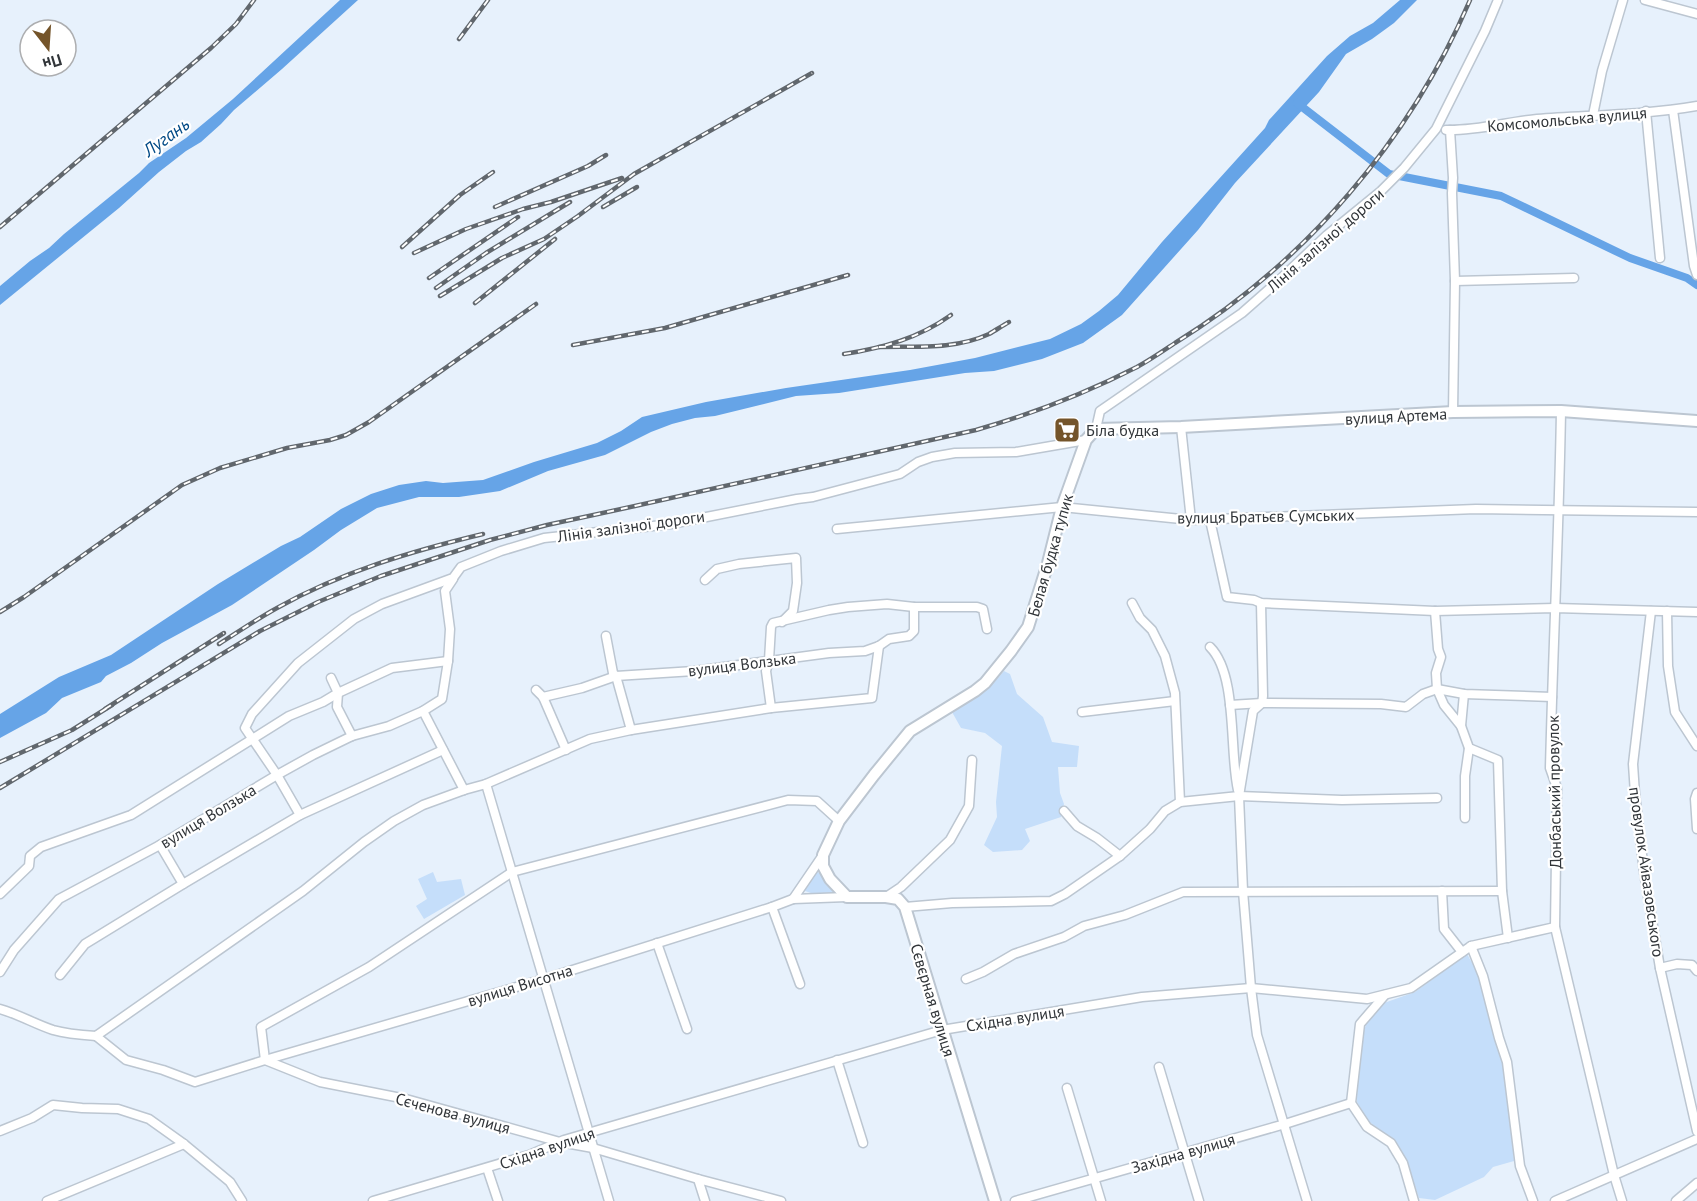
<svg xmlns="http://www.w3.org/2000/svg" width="1697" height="1201" font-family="'PT Sans',sans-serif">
  <rect width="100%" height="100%" fill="#e7f1fc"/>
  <g fill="#c5defa">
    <polygon points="1004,671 1010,674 1017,694 1043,717 1052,742 1079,746 1077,767 1058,767 1060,793 1064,804 1061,817 1025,829 1030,841 1022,850 993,852 984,845 997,817 996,802 1002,746 985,733 961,728 952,712 989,688"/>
    <polygon points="433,872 437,882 461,879 465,895 424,919 416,906 427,899 418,879"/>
    <polygon points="817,872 820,873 833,892 830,894 811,893 805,891 806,885"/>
    <polygon points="1467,954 1479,975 1505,1063 1514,1161 1493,1167 1484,1177 1435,1200 1419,1198 1406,1160 1394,1140 1368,1121 1357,1102 1358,1045 1368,1020 1384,1003 1415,992"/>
  </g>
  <g fill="#66a4e7">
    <polygon points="340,0 358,0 282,69 234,110 221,124 201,142 186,151 159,172 119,208 0,305 0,286 30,261 49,248 64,234 139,173 149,163 186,138 233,99"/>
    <polygon points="1400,0 1417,0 1394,23 1372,39 1346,54 1319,92 1235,183 1198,230 1122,315 1083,343 1042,359 994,371 965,373 839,393 796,396 715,416 695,418 672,424 651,432 605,455 548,471 500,491 459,497 419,497 377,508 341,530 314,550 232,605 162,643 131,663 106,676 101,682 62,698 46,713 0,738 0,714 59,677 111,655 218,584 281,546 300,537 341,509 371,494 399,485 426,481 443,483 483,480 534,462 597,443 621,431 642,417 706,402 786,388 910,370 975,358 1050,339 1081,324 1099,311 1118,295 1162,242 1265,128 1269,120 1327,56 1350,36 1373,23"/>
  </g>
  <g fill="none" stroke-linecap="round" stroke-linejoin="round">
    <polyline stroke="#66a4e7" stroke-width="8" points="1297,103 1389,174 1501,196 1630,258 1687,278 1697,285"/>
    <defs>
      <g id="street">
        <polyline points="1645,0 1697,14"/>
        <polyline points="1673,110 1694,266 1697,275"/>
        <polyline points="1646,111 1660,258"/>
        <polyline points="1593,115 1602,71 1623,0"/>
        <path d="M1446,130C1476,131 1507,122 1537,119C1590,115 1644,115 1697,106"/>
        <polyline points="1450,130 1453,178 1452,193 1455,281 1453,412"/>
        <polyline points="1455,281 1574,278"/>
        <path d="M1561,411C1559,530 1553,649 1550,768L1557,788L1555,927L1614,1175L1622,1201"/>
        <polyline points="1181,427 1191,520"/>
        <polyline points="1096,429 1100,411 1242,313 1275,284 1327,235 1381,191 1404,168 1436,129 1485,31 1498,0"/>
        <polyline points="1210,520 1227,597 1254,600 1261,603 1435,611 1555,608 1697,612"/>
        <polyline points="837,529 1062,507 1191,520 1476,509 1697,512"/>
        <polyline points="705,580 717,569 739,564 796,558 797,583 793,611 782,622"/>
        <polyline points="1132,603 1140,618 1152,630 1165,656 1175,693 1180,802"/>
        <polyline points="1261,603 1263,696 1262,703 1253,711 1239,796 1243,891 1251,988 1257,1035 1307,1201"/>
        <polyline points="1435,611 1438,649 1441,657 1436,673 1437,689 1444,705 1461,726"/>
        <polyline points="1651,611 1633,764 1635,794 1644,872 1660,968 1697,1131"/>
        <polyline points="1667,611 1668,666 1675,712 1697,746"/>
        <polyline points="606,636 613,673 616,676 631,730"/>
        <path d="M1210,647C1238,675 1229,751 1238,790"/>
        <polyline points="331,678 338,693 337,707 352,736"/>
        <polyline points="536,690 543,697 566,750"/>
        <polyline points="1464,694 1461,726 1469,748 1498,760 1502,891 1508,938"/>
        <polyline points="543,697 582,688 616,676 694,671 829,653 865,651 879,646 889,639 909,636 914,631 914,607"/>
        <polyline points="1230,705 1262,703 1381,704 1406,707 1423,694 1437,689 1464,694 1552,697"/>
        <polyline points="771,708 766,671 769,660 771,627 773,623 829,610 848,607 887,604 914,607 977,607 983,609 987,629"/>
        <polyline points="423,711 464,790"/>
        <polyline points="1082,712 1175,701"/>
        <polyline points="486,784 609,1201"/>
        <polyline points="1697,793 1695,799 1697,829"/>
        <polyline points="1064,811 1077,826 1097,838 1120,856"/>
        <polyline points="300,815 277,775 245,728 252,714 298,663 354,619 382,604 453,578 461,567 501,551 544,538 671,524 797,499 813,497 900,474 918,462 932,457 955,453 1016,452 1086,440"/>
        <polyline points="1465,818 1465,776 1469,748"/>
        <polyline points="160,845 183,884"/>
        <polyline points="1442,891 1444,929 1462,952"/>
        <polyline points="0,894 29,866 30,856 41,847 131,815 289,716 323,702 338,693 392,668 448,661"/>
        <polyline points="886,897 901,887 950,840 969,806 972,760"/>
        <polyline points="793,899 847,897"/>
        <polyline points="772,907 800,984"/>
        <polyline points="905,907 952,903 1051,901 1065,894 1120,856 1150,829 1165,811 1180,802 1239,796 1342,800 1437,798"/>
        <polyline points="657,943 687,1029"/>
        <polyline points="1471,946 1483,976 1499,1038 1507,1062 1520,1166 1533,1201"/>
        <polyline points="1660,968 1677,964 1692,965 1697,971"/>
        <polyline points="0,972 14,950 59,899 160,845 277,775 313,755 352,736 389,726 423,711 442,699 448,661 450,629 445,591 453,579"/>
        <polyline points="60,975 85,944 183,884 300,815 443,750"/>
        <polyline points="966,979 983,972 1014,954 1064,937 1084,926 1125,915 1183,892 1502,891"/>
        <polyline points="1385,995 1360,1024 1351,1103 1367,1127 1391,1143 1403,1163 1414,1201"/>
        <path d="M0,1009C18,1014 35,1024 53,1030C67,1034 81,1035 96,1036L303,891L364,842L394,821L423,805L464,790L486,784L590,739L631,730L771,708L872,698L879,646"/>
        <polyline points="96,1036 126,1060 163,1070 195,1082 265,1060 544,979 772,907 793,899 823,855"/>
        <polyline points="837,1060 863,1143"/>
        <polyline points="1159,1067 1199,1201"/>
        <polyline points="1067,1088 1101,1201"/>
        <polyline points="0,1131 32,1118 53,1105 82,1108 118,1109 149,1119 184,1144 230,1182 242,1201"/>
        <polyline points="487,1168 498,1201"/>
        <polyline points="698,1179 705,1201"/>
        <polyline points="47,1201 184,1144"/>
        <polyline points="373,1201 529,1155 564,1140 942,1030 1142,997 1251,988 1367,999 1411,988 1471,946 1555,927"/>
        <polyline points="781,1201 698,1179 593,1148 560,1142 406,1099 320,1082 265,1060 261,1027 369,967 512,872 788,800 817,801 839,821"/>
        <polyline points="1015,1201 1285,1124 1351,1103"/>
        <polyline points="1555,1201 1697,1139"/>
        <polyline points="1676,1201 1697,1183"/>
      </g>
      <polyline id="secondary" points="995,1201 905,907 898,899 886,897 847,897 830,879 823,866 823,855 839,821 874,775 910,731 975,691 985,683 1011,651 1028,627 1048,563 1062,507 1086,440 1096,429 1181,427 1453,412 1561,411 1697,421"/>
    </defs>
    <use href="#street" stroke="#bcc6d1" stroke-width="11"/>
    <use href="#secondary" stroke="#bcc6d1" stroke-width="14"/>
    <use href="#street" stroke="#fff" stroke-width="8"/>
    <use href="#secondary" stroke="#fff" stroke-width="10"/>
    <defs>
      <g id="rail">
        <polyline points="459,39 488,0"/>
        <polyline points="495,207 588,166 606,155"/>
        <polyline points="603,207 637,187"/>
        <polyline points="0,227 211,48 236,24 254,0"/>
        <polyline points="402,247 460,195 493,172"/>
        <polyline points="414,253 466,229 523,209 551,202 622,178"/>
        <polyline points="429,278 518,217"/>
        <polyline points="436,288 486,253 570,202"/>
        <polyline points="440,296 502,258 544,239 578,216 634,174 812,73"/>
        <polyline points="475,303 555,239"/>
        <polyline points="573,345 665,328 848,275"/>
        <path d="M879,347C915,346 955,350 989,334C996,330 1002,326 1009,322"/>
        <path d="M844,354C883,348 919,338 951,315"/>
        <polyline points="0,612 24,597 182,485 220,468 287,448 330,440 346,435 369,422 536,304"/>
        <path d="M219,644C238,632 257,619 277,608C341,572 412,551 483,534"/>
        <polyline points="105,709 224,633"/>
        <polyline points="0,762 72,730 112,705"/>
        <path d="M0,788L260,631L318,602L381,576L490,540L547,525L635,506L976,430C1032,414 1086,393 1137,367C1150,360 1163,351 1175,343C1305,263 1410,140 1470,0"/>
      </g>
    </defs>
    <use href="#rail" stroke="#61676d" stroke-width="4.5"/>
    <use href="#rail" stroke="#fff" stroke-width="2" stroke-dasharray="7" stroke-linecap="butt"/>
  </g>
  <defs>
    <symbol id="supermarket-square" viewBox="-11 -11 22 22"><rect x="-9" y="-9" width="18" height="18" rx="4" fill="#74542a" stroke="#fff"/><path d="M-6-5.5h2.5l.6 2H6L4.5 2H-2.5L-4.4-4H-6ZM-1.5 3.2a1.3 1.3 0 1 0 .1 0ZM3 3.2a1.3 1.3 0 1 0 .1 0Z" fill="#fff"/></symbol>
  </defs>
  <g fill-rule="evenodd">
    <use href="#supermarket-square" x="1052" y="415" width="30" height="30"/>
  </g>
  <g text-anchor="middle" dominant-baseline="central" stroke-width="4.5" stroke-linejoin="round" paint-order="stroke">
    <g font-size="16" fill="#313539" stroke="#fff">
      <text transform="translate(1567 119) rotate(-5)">Комсомольська вулиця</text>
      <text transform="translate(1325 240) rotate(-41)">Лінія залізної дороги</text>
      <text transform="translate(1396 416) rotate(-3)">вулиця Артема</text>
      <text transform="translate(1266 516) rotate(-1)">вулиця Братьєв Сумських</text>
      <text transform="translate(631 526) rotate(-8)">Лінія залізної дороги</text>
      <text transform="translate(1050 555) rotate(-74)">Белая будка тупик</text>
      <text transform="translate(742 664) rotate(-7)">вулиця Волзька</text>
      <text transform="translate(1554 792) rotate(-91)">Донбаський провулок</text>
      <text transform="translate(208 816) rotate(-31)">вулиця Волзька</text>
      <text transform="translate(1647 872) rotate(82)">провулок Айвазовського</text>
      <text transform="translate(520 985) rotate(-17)">вулиця Висотна</text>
      <text transform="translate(933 1000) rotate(73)">Сєвєрная вулиця</text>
      <text transform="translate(1015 1018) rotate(-9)">Східна вулиця</text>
      <text transform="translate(453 1113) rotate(15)">Сєченова вулиця</text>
      <text transform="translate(547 1148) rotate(-19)">Східна вулиця</text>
      <text transform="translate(1183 1153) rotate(-16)">Західна вулиця</text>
    </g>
    <g font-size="16" fill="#313539" stroke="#fff" text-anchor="start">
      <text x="1086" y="430">Біла будка</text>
    </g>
    <g font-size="18" font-style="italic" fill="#024a86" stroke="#fff">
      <text transform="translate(166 137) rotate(-36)">Лугань</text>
    </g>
  </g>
  <g transform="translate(48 48) rotate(163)"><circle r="28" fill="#ffffff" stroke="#adaeb0" stroke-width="1.5"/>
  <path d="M0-4.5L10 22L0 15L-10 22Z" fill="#74542a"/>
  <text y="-9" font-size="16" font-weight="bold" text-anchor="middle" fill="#313539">Пн</text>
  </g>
</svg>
